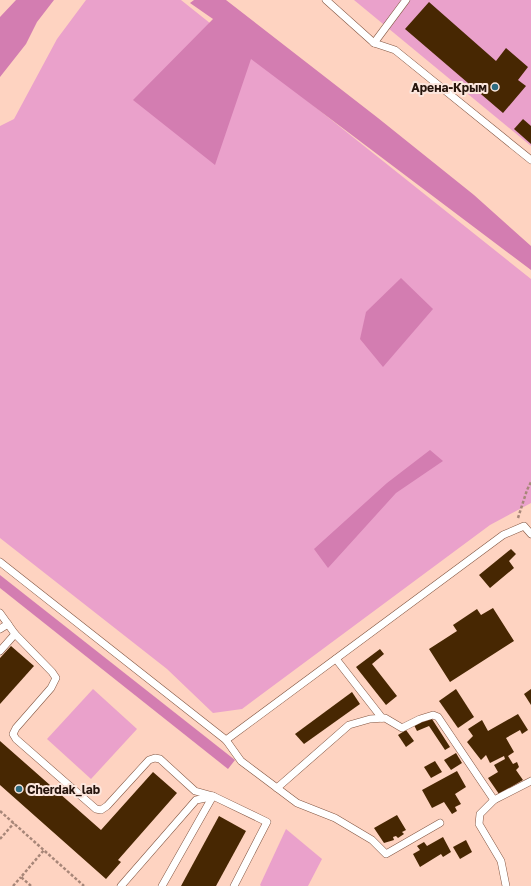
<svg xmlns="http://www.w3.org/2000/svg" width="531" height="886" font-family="'Golos Text',sans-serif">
  <rect width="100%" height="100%" fill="#fed3c1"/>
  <g fill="#eaa1cb">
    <polygon points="86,0 181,0 531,279 531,503 490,525 242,709 213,713 167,669 0,538 0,126 14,119 57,39"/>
    <polygon points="354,0 531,0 531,146"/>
    <polygon points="93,689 137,729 91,779 47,739"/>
    <polygon points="286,829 322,859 308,886 261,886 260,885"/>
  </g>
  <g fill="#d37db1">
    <polygon points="16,0 54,0 37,22 26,44 0,77 0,17"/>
    <polygon points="194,0 226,0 378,118 474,195 531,246 531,270 251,59 215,165 133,100 213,19 190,3"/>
    <polygon points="401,278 433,309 383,367 360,339 366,312"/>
    <polygon points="430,450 443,461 396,493 328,568 314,549 387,483"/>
    <polygon points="0,575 235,760 228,769 0,588"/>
  </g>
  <g fill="#472702">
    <polygon points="429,2 496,61 506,48 528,67 518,80 526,86 503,113 405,29"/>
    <polygon points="523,119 531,126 531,144 514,129"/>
    <polygon points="511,549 516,554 509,561 514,568 490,588 479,575"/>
    <polygon points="493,608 514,641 450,682 429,649 457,631 453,625 477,609 481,615"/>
    <polygon points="11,646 34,666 0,704 0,658"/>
    <polygon points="380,649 384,654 372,664 397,696 386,705 356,667"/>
    <polygon points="456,689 474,717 458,728 439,701"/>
    <polygon points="531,689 531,705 524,694"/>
    <polygon points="352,692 360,704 304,744 295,734"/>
    <polygon points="518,714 528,730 522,734 520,730 506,738 514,752 508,756 513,764 517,762 519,767 516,770 523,780 499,794 488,778 498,772 494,765 505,759 504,756 490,763 486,755 481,760 467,742 473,736 468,729 482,720 488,731"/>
    <polygon points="429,719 432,719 450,747 445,750 429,726 417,731 414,725"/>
    <polygon points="406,730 414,741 406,747 398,735"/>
    <polygon points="0,741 101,830 153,772 177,793 118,860 121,862 106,879 0,785"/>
    <polygon points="456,753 462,763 451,770 444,760"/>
    <polygon points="435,761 442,772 431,778 424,767"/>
    <polygon points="457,771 466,787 455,794 461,804 455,807 457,811 452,814 444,802 432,808 422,790"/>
    <polygon points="397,815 406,830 402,832 404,834 398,838 396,836 393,837 394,840 384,843 374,828"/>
    <polygon points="219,816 246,831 216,886 181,886"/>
    <polygon points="443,837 451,852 443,857 441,854 420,867 413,854 420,850 417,846 424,842 427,846"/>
    <polygon points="466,840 472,852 460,859 453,847"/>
  </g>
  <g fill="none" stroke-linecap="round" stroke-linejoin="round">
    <defs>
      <g id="lane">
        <polyline points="326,0 374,43 395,50 531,160"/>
        <polyline points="374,43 406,0"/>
        <polyline points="0,562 226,740 503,535 524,526 531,534"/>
        <polyline points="0,613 15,634"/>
        <polyline points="0,629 8,624"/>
        <polyline points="0,651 15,634 52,672 56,678 51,688 16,728 13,734 16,739 96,809 101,810 107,806 149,760 155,758 160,759 195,791 213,796 267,822 234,886"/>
        <polyline points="336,659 382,718"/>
        <polyline points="226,740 241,761 297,803 335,818 372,840 386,854 440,823"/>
        <polyline points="277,788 349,725 370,719 385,718 402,728 420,719 433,715 438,717 494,800"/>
        <polyline points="121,886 196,800 211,797"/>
        <polyline points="162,886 213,796"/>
        <polyline points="506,886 501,861 479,824 480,814 494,800 531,781"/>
      </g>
    </defs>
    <use href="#lane" stroke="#835642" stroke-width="8"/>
    <g stroke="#a78678" stroke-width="2.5" stroke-dasharray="3 2" stroke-linecap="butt">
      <polyline points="518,518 527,490 531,482"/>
      <polyline points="0,811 84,886"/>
      <polyline points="0,839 14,823"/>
      <polyline points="13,886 21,877"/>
      <polyline points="31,886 21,877 44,850"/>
    </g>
    <use href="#lane" stroke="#fff" stroke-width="7"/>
  </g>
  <g fill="#2d6c81" stroke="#fce6dd" stroke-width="1.5">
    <circle cx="495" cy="87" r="4"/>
    <circle cx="19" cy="789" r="4"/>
  </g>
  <g text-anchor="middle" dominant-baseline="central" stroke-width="4" stroke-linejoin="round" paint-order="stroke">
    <g font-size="12" font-weight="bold" fill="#26140c" stroke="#fce6dd" text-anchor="end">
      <text x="487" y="87">Арена-Крым</text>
      <text x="27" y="789" text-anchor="start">Cherdak_lab</text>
    </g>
  </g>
</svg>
